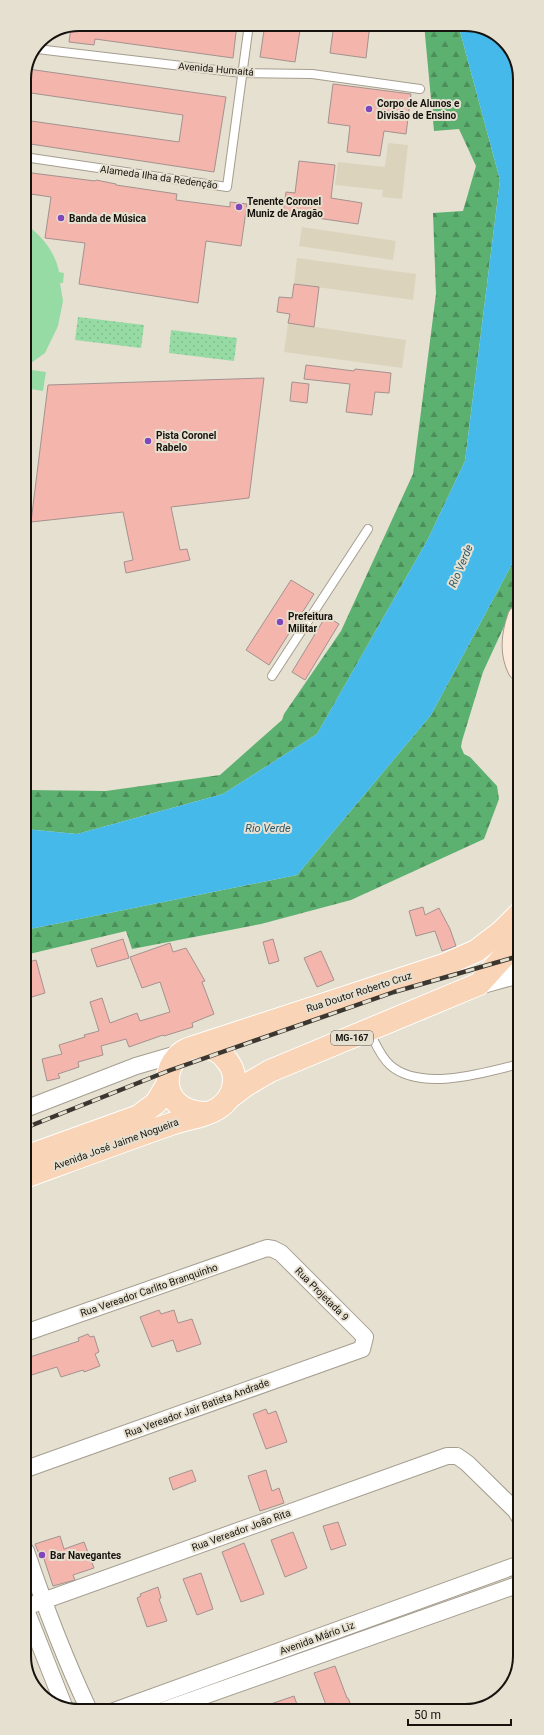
<svg xmlns="http://www.w3.org/2000/svg" width="544" height="1735" font-family="Roboto,sans-serif">
  <defs>
    <pattern id="forest-firs" width="22" height="20" patternUnits="userSpaceOnUse"><rect width="22" height="20" fill="#5cb070"/><path d="M5 1l3.5 6h-7zM16 11l3.5 6h-7z" fill="#4b8e5a"/></pattern>
    <pattern id="garden-dots" width="8" height="8" patternUnits="userSpaceOnUse"><rect width="8" height="8" fill="#96daa4"/><path d="M2 2h.1M6 6h.1" fill="none" stroke="#81ba8c" stroke-width="1.8" stroke-linecap="round"/></pattern>
  </defs>
  <rect width="100%" height="100%" fill="#e6e0d0"/>
  <g fill="#dcd3bc">
    <polygon points="388,143 408,145 402,199 382,197 383,190 335,185 338,162 385,167"/>
    <polygon points="302,227 396,241 393,260 299,246"/>
    <polygon points="297,258 416,274 413,300 294,284"/>
    <polygon points="288,323 406,340 402,368 284,352"/>
  </g>
  <g fill="url(#forest-firs)">
    <polygon points="424,24 458,24 500,180 465,461 428,539 317,734 223,794 77,834 25,829 25,790 106,791 220,775 282,720 284,714 341,631 413,474 436,294 433,213 463,211 476,166 459,129 434,131"/>
    <polygon points="519,551 519,594 483,672 462,741 461,747 464,754 470,757 497,786 499,799 484,839 351,900 261,924 132,949 126,931 25,955 25,930 297,875 431,715"/>
  </g>
  <g fill="url(#garden-dots)">
    <polygon points="78,317 144,325 141,348 75,340"/>
    <polygon points="171,330 237,338 234,361 169,353"/>
  </g>
  <g fill="#96daa4">
    <path d="M24,224C41,233 56,254 59,272L64,273L63,283H60L63,301L58,326L45,353L24,368Z"/>
    <polygon points="24,369 46,372 43,391 24,388"/>
  </g>
  <polygon fill="#46b9eb" points="458,24 469,24 501,38 518,65 519,551 431,715 297,875 25,930 25,829 77,834 223,794 317,734 428,539 465,461 500,180"/>
  <g fill="#f4b5ad" stroke="#a4928f">
    <polygon points="79,24 159,24 209,31 210,24 237,24 233,58 95,39 94,45 69,42 71,27"/>
    <polygon points="265,24 301,24 295,62 260,57"/>
    <polygon points="334,24 370,24 366,58 330,53"/>
    <polygon points="28,69 226,97 214,172 24,143 24,120 179,142 183,115 24,92 24,79"/>
    <polygon points="333,84 411,94 406,134 384,131 380,156 347,152 350,126 328,123"/>
    <polygon points="299,161 335,165 331,198 362,203 358,224 283,213 286,192 295,193"/>
    <polygon points="24,172 95,181 96,180 116,184 116,185 177,194 176,200 230,207 230,202 247,204 241,246 206,241 198,303 79,284 85,243 45,238 51,197 24,193"/>
    <polygon points="294,284 319,287 314,327 288,323 290,314 277,312 279,297 292,298"/>
    <polygon points="306,365 354,371 355,369 391,373 389,393 375,392 372,415 346,412 350,384 304,379"/>
    <polygon points="264,378 249,498 171,507 180,550 187,549 190,560 126,573 124,562 133,560 123,512 31,522 48,385"/>
    <polygon points="292,382 309,384 307,403 290,401"/>
    <polygon points="291,580 314,594 269,665 246,650"/>
    <polygon points="326,616 339,624 305,680 292,672"/>
    <polygon points="423,907 425,915 439,908 450,929 456,946 442,951 435,931 416,936 409,911"/>
    <polygon points="123,939 129,958 97,967 91,949"/>
    <polygon points="273,939 279,961 269,964 263,942"/>
    <polygon points="170,943 173,952 186,948 205,981 202,982 214,1014 192,1023 193,1027 164,1036 163,1035 129,1047 126,1039 101,1046 103,1055 78,1062 79,1067 58,1074 60,1078 47,1081 42,1059 62,1054 59,1045 85,1037 84,1035 99,1031 90,1002 102,998 110,1023 137,1013 140,1021 170,1012 160,982 142,988 130,957"/>
    <polygon points="321,951 334,980 317,987 304,958"/>
    <polygon points="36,960 45,993 25,999 25,963"/>
    <polygon points="159,1310 161,1314 174,1310 178,1323 192,1319 201,1344 177,1352 173,1340 152,1347 140,1317"/>
    <polygon points="88,1334 90,1337 94,1336 99,1352 95,1354 100,1366 84,1372 83,1370 61,1377 57,1367 25,1377 25,1357 30,1357 79,1341 78,1338"/>
    <polygon points="266,1409 268,1414 276,1411 287,1442 266,1449 253,1414"/>
    <polygon points="192,1470 196,1481 173,1490 169,1478"/>
    <polygon points="266,1470 272,1491 279,1488 284,1503 260,1511 248,1476"/>
    <polygon points="338,1522 346,1545 331,1550 323,1526"/>
    <polygon points="293,1532 307,1568 285,1577 271,1540"/>
    <polygon points="60,1536 64,1549 84,1542 94,1568 73,1575 75,1580 53,1586 42,1553 39,1554 35,1544"/>
    <polygon points="244,1543 264,1594 241,1602 222,1552"/>
    <polygon points="201,1573 213,1609 197,1615 183,1579"/>
    <polygon points="158,1587 161,1598 159,1599 167,1621 147,1627 137,1598 141,1596 140,1594"/>
    <polygon points="335,1666 347,1698 348,1698 353,1710 319,1710 333,1703 326,1705 314,1673"/>
    <polygon points="294,1696 299,1710 259,1710 259,1708"/>
  </g>
  <g fill="none" stroke-linecap="round" stroke-linejoin="round">
    <defs>
      <g id="service">
        <polyline points="37,49 242,73 312,74 420,89"/>
        <polyline points="24,157 227,187 249,24"/>
        <polyline points="272,676 368,529"/>
        <path d="M369,1031C375,1042 380,1056 390,1065C420,1092 484,1073 519,1064"/>
      </g>
      <g id="minor">
        <polyline points="25,1109 136,1066 184,1052"/>
        <polyline points="25,1333 267,1248 273,1249 281,1253 365,1337 362,1349 26,1469"/>
        <path d="M26,1551C44,1604 64,1657 88,1708"/>
        <polyline points="26,1607 447,1456 457,1456 467,1463 516,1511 520,1518"/>
        <polyline points="26,1610 64,1706"/>
        <polyline points="164,1710 520,1584"/>
        <polyline points="114,1711 520,1564"/>
      </g>
      <polyline id="tertiary" points="479,984 519,973"/>
      <path id="secondary" d="M519,617C513,634 511,653 519,669"/>
      <g id="primary">
        <polyline points="194,1047 444,965 476,951 501,932 519,914"/>
        <polyline points="229,1098 246,1085 270,1071 479,984 519,940"/>
        <polyline points="25,1157 139,1116 156,1103 167,1085"/>
        <path d="M25,1177C74,1159 122,1141 171,1124C185,1119 208,1116 220,1107C234,1097 239,1076 228,1062C222,1052 211,1047 200,1047C162,1046 150,1112 206,1113"/>
      </g>
    </defs>
    <use href="#service" stroke="#a59e90" stroke-width="10"/>
    <use href="#minor" stroke="#a59e90" stroke-width="18"/>
    <use href="#tertiary" stroke="#a59e90" stroke-width="22"/>
    <use href="#secondary" stroke="#a59e90" stroke-width="24"/>
    <use href="#primary" stroke="#fff" stroke-width="24"/>
    <use href="#service" stroke="#fff" stroke-width="8"/>
    <use href="#minor" stroke="#fff" stroke-width="16"/>
    <use href="#tertiary" stroke="#fff" stroke-width="20"/>
    <use href="#secondary" stroke="#fce9da" stroke-width="22"/>
    <use href="#primary" stroke="#f9d4b6" stroke-width="22"/>
    <defs>
      <polyline id="rail" points="25,1128 168,1071 394,992 519,956"/>
    </defs>
    <use href="#rail" stroke="#3b3730" stroke-width="4.5"/>
    <use href="#rail" stroke="#e6e0d0" stroke-width="3" stroke-dasharray="9" stroke-linecap="butt"/>
  </g>
  <g fill="#8246bc" stroke="#e6e0d0" stroke-width="1.5">
    <circle cx="369" cy="109" r="4"/>
    <circle cx="239" cy="207" r="4"/>
    <circle cx="61" cy="218" r="4"/>
    <circle cx="148" cy="441" r="4"/>
    <circle cx="280" cy="622" r="4"/>
    <circle cx="42" cy="1555" r="4"/>
  </g>
  <g text-anchor="middle" dominant-baseline="central" stroke-width="4" stroke-linejoin="round" paint-order="stroke">
    <rect fill="#e6e0d0" stroke="#545048" stroke-width="1" x="331" y="1031" width="42" height="14" rx="3"/>
    <g font-size="9" font-weight="bold" fill="#16130e">
      <text x="352" y="1038">MG-167</text>
    </g>
    <g font-size="10" fill="#16130e" stroke="#e6e0d0">
      <text transform="translate(216 69) rotate(5)">Avenida Humaitá</text>
      <text transform="translate(159 177) rotate(8)">Alameda Ilha da Redenção</text>
      <text transform="translate(359 992) rotate(-18)">Rua Doutor Roberto Cruz</text>
      <text transform="translate(116 1144) rotate(-20)">Avenida José Jaime Nogueira</text>
      <text transform="translate(149 1290) rotate(-19)">Rua Vereador Carlito Branquinho</text>
      <text transform="translate(322 1294) rotate(45)">Rua Projetada 9</text>
      <text transform="translate(197 1408) rotate(-20)">Rua Vereador Jair Batista Andrade</text>
      <text transform="translate(241 1530) rotate(-20)">Rua Vereador João Rita</text>
      <text transform="translate(317 1638) rotate(-20)">Avenida Mário Liz</text>
    </g>
    <g font-size="10" font-weight="bold" fill="#16130e" stroke="#e6e0d0" text-anchor="start">
      <text x="377" y="103">Corpo de Alunos e<tspan x="377" dy="12">Divisão de Ensino</tspan></text>
      <text x="247" y="201">Tenente Coronel<tspan x="247" dy="12">Muniz de Aragão</tspan></text>
      <text x="69" y="218">Banda de Música</text>
      <text x="156" y="435">Pista Coronel<tspan x="156" dy="12">Rabelo</tspan></text>
      <text x="288" y="616">Prefeitura<tspan x="288" dy="12">Militar</tspan></text>
      <text x="50" y="1555">Bar Navegantes</text>
    </g>
    <g font-size="11" font-style="italic" fill="#2b596e" stroke="#e6e0d0">
      <text transform="translate(461 566) rotate(-67)">Rio Verde</text>
      <text x="268" y="828">Rio Verde</text>
    </g>
  </g>
  <path d="M0 0H544V1735H0ZM79 31H465A48 48 0 0 1 513 79V1656A48 48 0 0 1 465 1704H79A48 48 0 0 1 31 1656V79A48 48 0 0 1 79 31Z" fill="#e6e0d0" fill-rule="evenodd"/>
  <path fill="none" stroke="#16130e" stroke-width="2" d="M79 31H465A48 48 0 0 1 513 79V1656A48 48 0 0 1 465 1704H79A48 48 0 0 1 31 1656V79A48 48 0 0 1 79 31Z"/>
  <path d="M408 1719v6h103v-6" fill="none" stroke="#16130e" stroke-width="2"/>
  <text x="414" y="1719" font-size="12" fill="#16130e" stroke="#e6e0d0" stroke-width="3" paint-order="stroke">50 m</text>
</svg>
